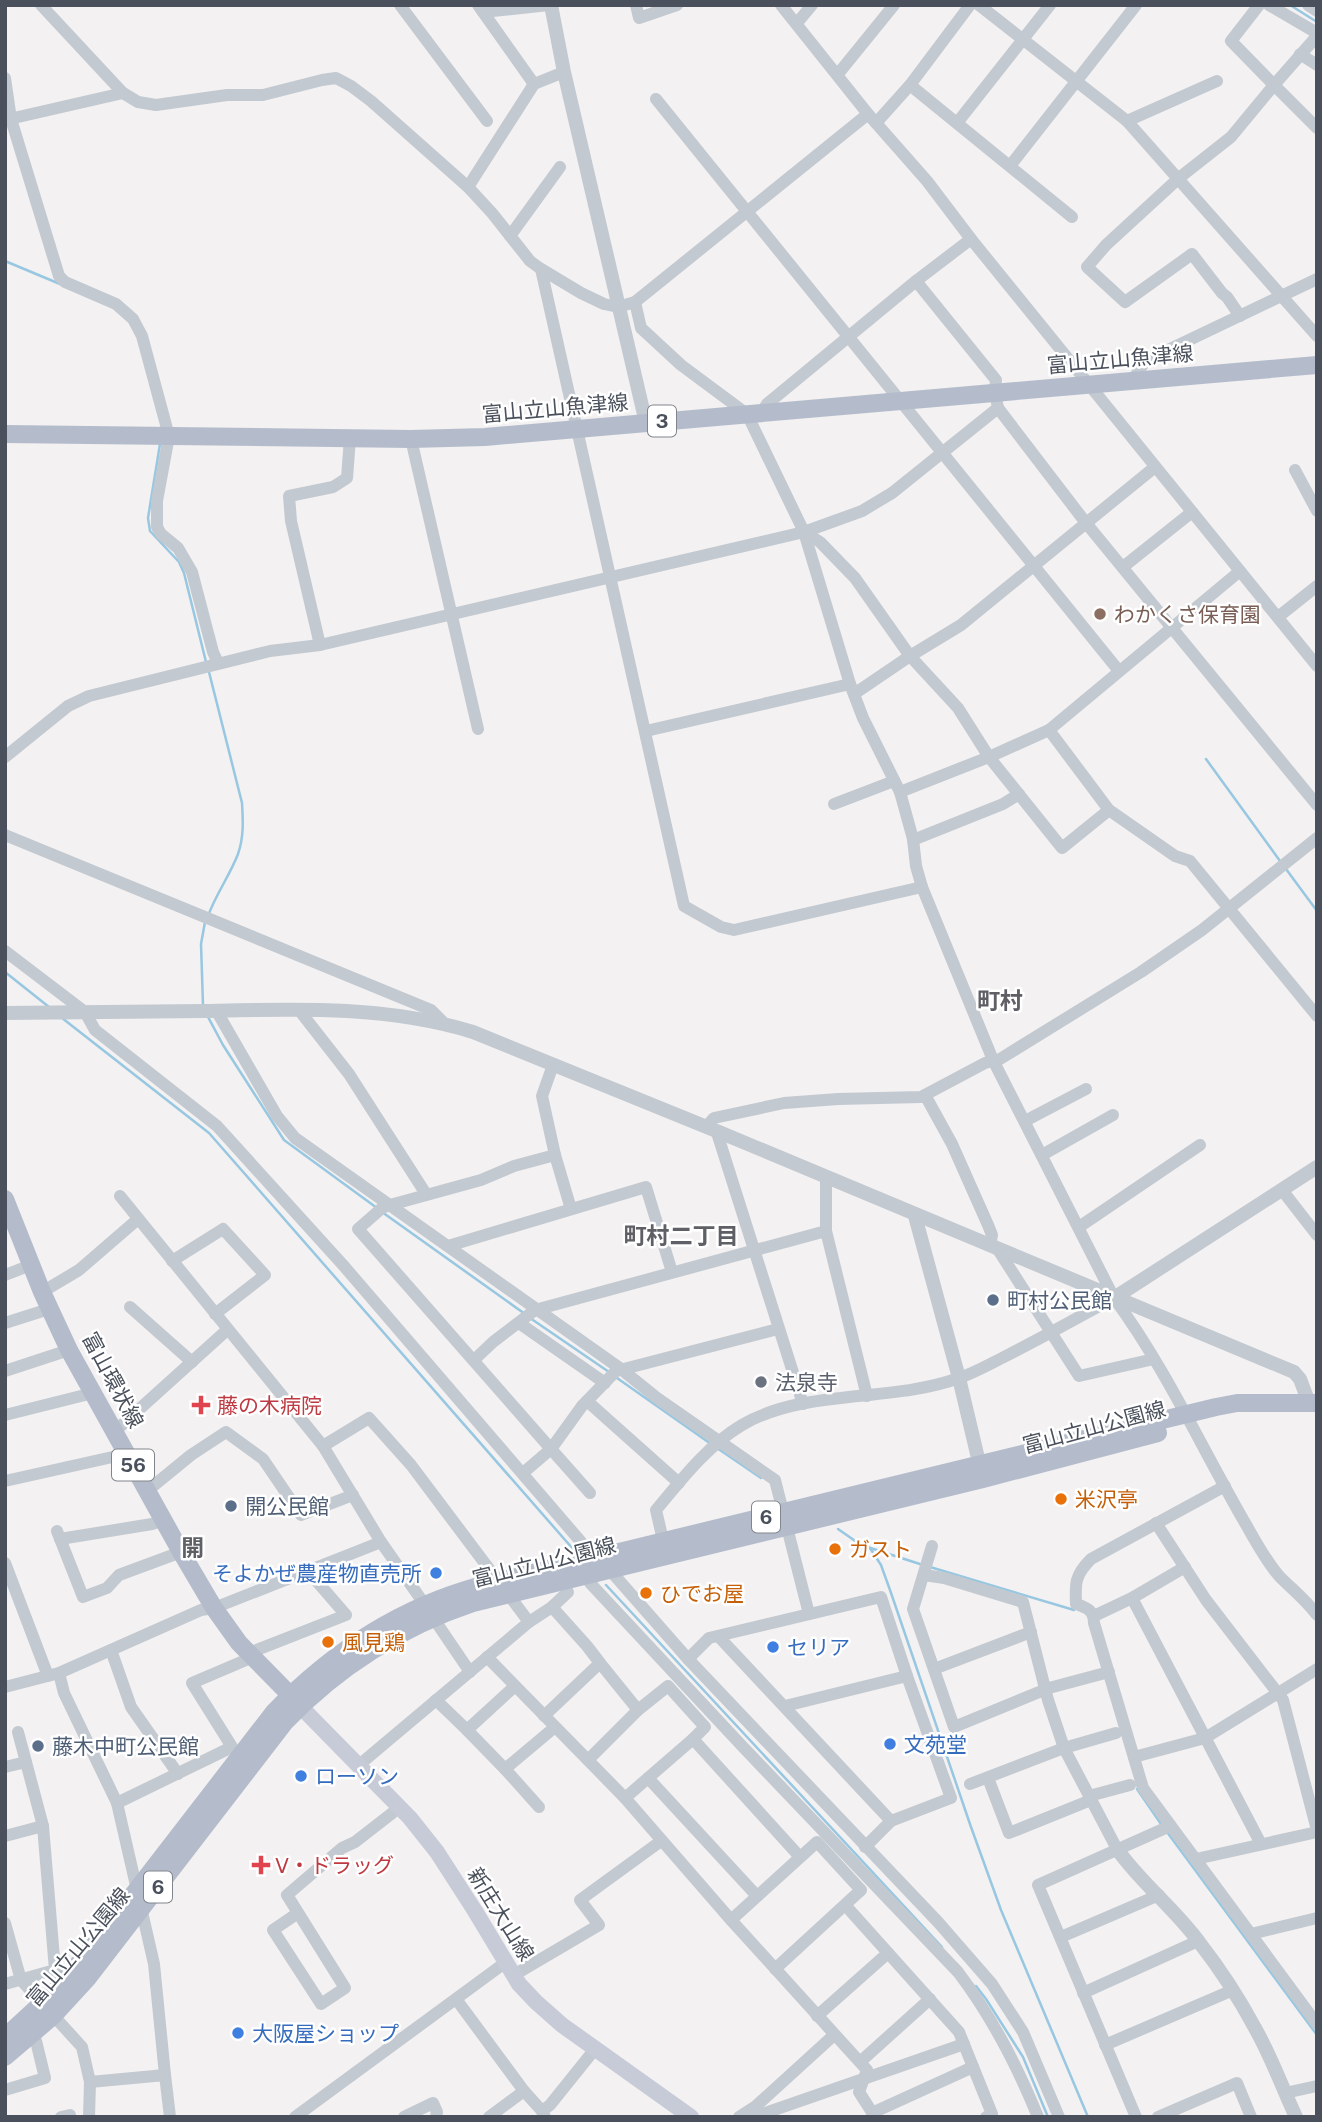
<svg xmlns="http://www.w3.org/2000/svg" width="1322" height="2122" font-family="'Public Sans','Noto Sans JP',sans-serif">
  <rect width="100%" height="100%" fill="#f3f1f1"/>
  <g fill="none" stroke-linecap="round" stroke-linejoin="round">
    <g stroke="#98c7e1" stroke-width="2.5">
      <polyline points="1290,5 1317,22"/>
      <polyline points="5,261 60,284"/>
      <polyline points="160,444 148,518 150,531 179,562 184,573 206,662"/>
      <polyline points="1206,759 1280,861"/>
      <polyline points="1286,869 1317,911"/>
      <path d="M208,916C216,894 230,875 238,854C244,837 243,820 242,803L209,672"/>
      <polyline points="5,972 49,1007"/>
      <polyline points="203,1005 201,944 205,922"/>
      <polyline points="207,1015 223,1045 284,1140 377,1208"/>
      <polyline points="62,1018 209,1133 573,1549"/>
      <polyline points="382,1212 525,1314"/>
      <polyline points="530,1318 609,1372"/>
      <polyline points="617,1378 711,1444"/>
      <polyline points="717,1448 761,1478"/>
      <polyline points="838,1529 861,1545 923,1565"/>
      <polyline points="870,1548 881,1565 890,1590 971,1827 1001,1910 1088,2117"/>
      <polyline points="930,1567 1074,1610"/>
      <polyline points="606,1585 942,1947"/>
      <polyline points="1137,1789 1161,1824"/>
      <polyline points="1167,1832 1317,2035"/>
      <polyline points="976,1986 986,1999 1023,2057 1048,2117"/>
    </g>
    <g stroke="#c3c9d0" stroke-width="12">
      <polyline points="41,5 123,93 138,102 156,105 227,95 263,95 322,80 336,78 351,86 371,101 468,187 492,213 530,261 541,269 581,293 604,304 618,307 635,302 868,114"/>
      <polyline points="400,5 487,121"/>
      <polyline points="478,5 534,84"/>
      <polyline points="636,5 639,18 677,5"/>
      <polyline points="781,5 868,114 927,181 971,239 1317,666"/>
      <polyline points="979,5 1127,121 1317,336"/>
      <polyline points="1269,5 1317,33"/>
      <polyline points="1308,5 1317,11"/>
      <polyline points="483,12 549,5"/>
      <polyline points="797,23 812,5"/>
      <polyline points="1317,36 1274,85 1317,128"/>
      <polyline points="1300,54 1317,65"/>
      <polyline points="838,74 894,5"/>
      <polyline points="5,78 11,119 59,276 65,282 116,304 133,319 142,336 169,436 157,501 157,527 161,534 178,548 192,572 213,652 218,663"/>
      <polyline points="910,85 1072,217"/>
      <polyline points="656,99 1119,671"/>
      <polyline points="5,120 123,93"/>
      <polyline points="1127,121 1217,81"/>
      <polyline points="876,123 910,85 970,5"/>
      <polyline points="957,123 1050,5"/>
      <polyline points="1010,166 1136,5"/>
      <polyline points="468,187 534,84 564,72"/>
      <polyline points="510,236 560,167"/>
      <polyline points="541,269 684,906 721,927 734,930 922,887"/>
      <polyline points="916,281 996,380 995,392 998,408 1086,523 1317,805"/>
      <path d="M635,302L641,328L681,365L747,414L804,532L850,684L863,718L900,792L913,839L916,866L922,887L993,1060L1114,1298C1167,1370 1203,1451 1248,1528C1257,1544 1268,1564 1280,1577C1293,1590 1306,1600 1317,1615"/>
      <polyline points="1240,316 1227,297 1222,293 1192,254 1125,302 1087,267 1106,245 1179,178 1231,137 1274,85 1231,41 1259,5"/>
      <polyline points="1133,380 1145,361 1317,279"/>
      <polyline points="761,413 767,404 916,281 971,239"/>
      <polyline points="411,439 478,729"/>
      <polyline points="1295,470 1317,511"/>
      <polyline points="804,532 820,542 855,578 910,656 958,708 989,757 1062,848 1109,810"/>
      <polyline points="1123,567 1192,512"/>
      <polyline points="1278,617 1317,586"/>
      <polyline points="320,645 291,521 289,496 333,487 347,478 350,438"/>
      <polyline points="854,694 910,656 961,625 1155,467"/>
      <polyline points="1049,730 1109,810 1175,856 1190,861 1317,1016"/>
      <polyline points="646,731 850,684"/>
      <polyline points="5,757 68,706 89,696 270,651 320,645 804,532 862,511 892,493 998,408"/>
      <polyline points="900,792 989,757 1049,730 1240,571"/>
      <polyline points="834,804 894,781"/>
      <polyline points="5,835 431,1010 444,1023"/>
      <polyline points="913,840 1003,804 1019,794"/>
      <polyline points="5,951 85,1012 95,1030 217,1126 343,1265 588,1550 616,1577 688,1659 938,1922 992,1984 1023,2032 1059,2117"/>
      <polyline points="216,1010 277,1116 295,1138 621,1369 657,1398 775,1480 809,1614"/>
      <polyline points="299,1010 349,1074 426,1194"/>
      <polyline points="553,1065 542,1096 555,1155 571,1209"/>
      <polyline points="925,1095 952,1144 988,1225 992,1235 990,1245"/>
      <polyline points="1025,1121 1086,1089"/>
      <polyline points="706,1127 714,1118 784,1103 838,1099 921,1097 985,1063 1000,1059 1141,972 1202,930 1317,838"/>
      <polyline points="719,1132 718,1136 803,1404"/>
      <polyline points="555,1155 514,1166 481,1180 390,1205 382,1208 358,1229 551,1449 582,1406 616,1371 778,1329"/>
      <polyline points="1042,1155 1113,1115"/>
      <polyline points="826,1178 826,1231 867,1396"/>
      <polyline points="1282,1190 1317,1235"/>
      <polyline points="120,1196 323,1446 381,1542 425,1605"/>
      <polyline points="1079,1227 1200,1145"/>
      <polyline points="448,1246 646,1187 672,1272"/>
      <polyline points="997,1248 1079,1376 1154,1359"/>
      <polyline points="172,1261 223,1229 265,1275 215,1314"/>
      <polyline points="5,1275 31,1265"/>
      <polyline points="42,1292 79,1270 138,1219"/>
      <polyline points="130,1307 192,1362"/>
      <polyline points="5,1323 49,1309"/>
      <polyline points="519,1323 605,1383"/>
      <polyline points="474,1360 493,1342 535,1310 826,1231"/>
      <polyline points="5,1371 69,1350"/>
      <polyline points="587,1401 679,1483"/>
      <polyline points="5,1415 93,1393"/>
      <polyline points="114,1432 227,1330"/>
      <polyline points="323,1446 369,1418 411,1465 529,1622 359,1765"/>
      <polyline points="523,1473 551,1449 590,1493"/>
      <polyline points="5,1481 126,1454"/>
      <path d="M1225,1486L1091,1559C1075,1575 1075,1583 1076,1604C1087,1608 1094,1610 1094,1623L1143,1788L1317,2024"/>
      <polyline points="147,1491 191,1455 226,1432 263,1459 301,1515 353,1495"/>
      <polyline points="1156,1523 1206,1600 1283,1700 1317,1830"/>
      <polyline points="57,1531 83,1597 107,1588 119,1575 181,1552"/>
      <polyline points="60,1539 152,1524 163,1520"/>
      <polyline points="932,1546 913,1609 954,1727 1049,1688 1109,1672"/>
      <path d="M665,1549L656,1510C681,1480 708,1445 742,1425C805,1388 890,1403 959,1378C974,1373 988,1365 1002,1358C1040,1339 1077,1318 1114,1298"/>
      <polyline points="5,1563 48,1676"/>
      <polyline points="924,1575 944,1578 1023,1602 1048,1700 1064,1748 1117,1849"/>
      <path d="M590,1583L743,1747L958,1972C992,2017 1017,2065 1038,2117"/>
      <polyline points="1132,1598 1261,1844"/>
      <polyline points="552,1607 568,1592"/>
      <polyline points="1094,1616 1132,1598 1185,1567"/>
      <polyline points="434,1619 470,1672"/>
      <polyline points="529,1622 552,1607 587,1646 600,1663"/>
      <polyline points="111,1650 131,1707 178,1774"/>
      <polyline points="249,1653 346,1615 308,1571"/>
      <polyline points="487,1657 625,1798 731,1920 867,2070 859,2092 875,2117"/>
      <polyline points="688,1659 709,1638 881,1597 907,1676 951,1798 891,1821 719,1637"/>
      <polyline points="934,1669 1031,1632"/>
      <polyline points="59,1673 64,1693 117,1803 154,1964 165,2075"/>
      <polyline points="515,1686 467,1730 505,1769 555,1727"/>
      <polyline points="5,1687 59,1673 201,1610 214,1608 381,1542"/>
      <polyline points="436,1700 467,1730"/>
      <polyline points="785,1706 907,1676"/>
      <polyline points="544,1716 600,1663 638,1710"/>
      <polyline points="18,1732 43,1826"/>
      <polyline points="1134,1757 1205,1738 1317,1669"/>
      <polyline points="588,1760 638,1710 668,1686 705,1727 693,1739"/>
      <polyline points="5,1767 26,1762"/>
      <polyline points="505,1769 539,1807"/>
      <polyline points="648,1778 757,1896"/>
      <polyline points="988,1778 1009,1833 1091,1800"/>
      <polyline points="970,1784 1064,1748 1116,1733"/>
      <polyline points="1089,1796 1130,1785"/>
      <polyline points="625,1798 693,1739 800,1857"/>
      <polyline points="117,1803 232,1747 192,1683 253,1657"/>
      <polyline points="5,1836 43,1826 55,1970 5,1984"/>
      <polyline points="865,1847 891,1821"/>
      <polyline points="1196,1859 1317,1832"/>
      <polyline points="846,1906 959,2032 992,2114 986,2117"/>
      <polyline points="298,1913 273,1930 321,2004 345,1988 287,1895 342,1848 355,1842 400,1807"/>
      <polyline points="731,1920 817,1842 861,1890 775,1969"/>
      <polyline points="5,1923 21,1980 82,2047 90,2082 165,2075 170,2117"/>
      <polyline points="1251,1934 1317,1918"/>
      <polyline points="1061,1937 1159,1895"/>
      <polyline points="514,1975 599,1925 580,1900 661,1841"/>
      <polyline points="1083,1993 1198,1941"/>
      <polyline points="456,1999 524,2091"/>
      <polyline points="817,2016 888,1953"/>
      <polyline points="1105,2045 1233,1990"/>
      <polyline points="860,2062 930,1999"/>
      <polyline points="5,2090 45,2078 36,2041 31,2036"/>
      <polyline points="1285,2093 1317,2086"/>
      <polyline points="872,2113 973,2067"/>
      <polyline points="61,2117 70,2115"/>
      <polyline points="89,2117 90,2082"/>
      <polyline points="295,2117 506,1962"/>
      <polyline points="404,2117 433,2103 437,2112 436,2117"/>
      <polyline points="489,2117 524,2091 542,2111"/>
      <polyline points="545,2117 542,2111 550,2105 595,2049"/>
      <polyline points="739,2117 756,2106 834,2035"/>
      <polyline points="754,2117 964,2044"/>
      <polyline points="1136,2117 1038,1885 1170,1826"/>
      <polyline points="1158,2117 1237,2083 1251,2117"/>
    </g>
    <g stroke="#c3c9d0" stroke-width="14">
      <polyline points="551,5 564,72 646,423"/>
      <path d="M5,1013C71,1012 137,1012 203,1011C293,1009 386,1005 473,1032L719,1132L1294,1372L1300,1379L1309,1403"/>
      <polyline points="915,1216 959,1378 982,1475"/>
      <polyline points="1114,1298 1317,1167"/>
      <path d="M1117,1849C1140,1882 1174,1908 1199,1942C1220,1969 1239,1998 1255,2028C1271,2056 1282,2087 1296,2117"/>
    </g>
    <polyline stroke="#c6cbd7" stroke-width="16" points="300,1706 410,1818 437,1852 475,1911 519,1984 536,2002 562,2025 691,2117"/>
    <g stroke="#b4bccc" stroke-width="18">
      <polyline points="5,434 411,439 485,437 1317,365"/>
      <polyline points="5,1199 42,1292 69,1350 181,1552 214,1608 239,1643 298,1703"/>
      <path d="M5,2037L52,1994L88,1953L274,1712C331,1653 399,1608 479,1586L1216,1407L1237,1403H1317"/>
      <path d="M5,2057L53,2016L87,1979L285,1722C337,1668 401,1627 473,1603L983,1479L1158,1433"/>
    </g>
  </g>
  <circle fill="#8d6e63" stroke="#fff" stroke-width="2.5" cx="1100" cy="614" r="7"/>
  <g fill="#5c6f8a" stroke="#fff" stroke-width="2.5">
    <circle cx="993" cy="1300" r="7"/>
    <circle cx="231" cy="1506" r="7"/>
    <circle cx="38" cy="1746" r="7"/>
  </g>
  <circle fill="#6b7280" stroke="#fff" stroke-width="2.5" cx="761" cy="1382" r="7"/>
  <g fill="#e0444e" stroke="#fff" stroke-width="2.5">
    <path d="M197.5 1394.5h7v7h7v7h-7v7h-7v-7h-7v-7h7z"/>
    <path d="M257.5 1854.5h7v7h7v7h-7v7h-7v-7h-7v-7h7z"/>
  </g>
  <g fill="#e8710a" stroke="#fff" stroke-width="2.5">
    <circle cx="1061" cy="1499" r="7"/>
    <circle cx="835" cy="1549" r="7"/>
    <circle cx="646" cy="1593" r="7"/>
    <circle cx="328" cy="1642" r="7"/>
  </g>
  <g fill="#3f7fe0" stroke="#fff" stroke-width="2.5">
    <circle cx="436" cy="1573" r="7"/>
    <circle cx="773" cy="1647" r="7"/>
    <circle cx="890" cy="1744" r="7"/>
    <circle cx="301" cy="1776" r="7"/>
    <circle cx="238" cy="2033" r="7"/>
  </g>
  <g text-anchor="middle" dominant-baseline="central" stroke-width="5" stroke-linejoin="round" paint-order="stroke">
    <g fill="#fff" stroke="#81858d" stroke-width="2">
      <rect x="648" y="405.5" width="28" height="31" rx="5"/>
      <rect x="112" y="1449.5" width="42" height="31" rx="5"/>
      <rect x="752" y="1501.5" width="28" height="31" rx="5"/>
      <rect x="144" y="1871.5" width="28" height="31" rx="5"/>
    </g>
    <g font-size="19" font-weight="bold" fill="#4b515c">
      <text x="662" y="421">3</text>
      <text x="133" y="1465">56</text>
      <text x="766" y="1517">6</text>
      <text x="158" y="1887">6</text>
    </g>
    <g font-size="21" fill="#4b515c" stroke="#fff">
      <text transform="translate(1120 359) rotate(-5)">富山立山魚津線</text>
      <text transform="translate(555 408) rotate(-5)">富山立山魚津線</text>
      <text transform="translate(113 1380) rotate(62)">富山環状線</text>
      <text transform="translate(1094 1427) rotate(-15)">富山立山公園線</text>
      <text transform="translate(544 1562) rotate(-14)">富山立山公園線</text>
      <text transform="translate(501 1914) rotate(58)">新庄大山線</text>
      <text transform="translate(78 1947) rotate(-50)">富山立山公園線</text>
    </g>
    <g font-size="21" fill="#785e54" stroke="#fff" text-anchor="start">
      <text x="1114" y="614">わかくさ保育園</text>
    </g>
    <g font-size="21" fill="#4e5e75" stroke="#fff" text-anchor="start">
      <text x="1007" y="1300">町村公民館</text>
      <text x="245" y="1506">開公民館</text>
      <text x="52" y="1746">藤木中町公民館</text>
    </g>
    <g font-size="21" fill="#5b616d" stroke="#fff" text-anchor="start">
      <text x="775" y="1382">法泉寺</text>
    </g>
    <g font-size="21" fill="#be3a42" stroke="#fff" text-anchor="start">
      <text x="217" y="1405">藤の木病院</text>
      <text x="275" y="1865">V・ドラッグ</text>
    </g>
    <g font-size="21" fill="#c56008" stroke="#fff" text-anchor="start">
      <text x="1075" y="1499">米沢亭</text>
      <text x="849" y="1549">ガスト</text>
      <text x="660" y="1593">ひでお屋</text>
      <text x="342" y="1642">風見鶏</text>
    </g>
    <g font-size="21" fill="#366cbe" stroke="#fff" text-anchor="start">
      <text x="422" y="1573" text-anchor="end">そよかぜ農産物直売所</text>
      <text x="787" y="1647">セリア</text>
      <text x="904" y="1744">文苑堂</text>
      <text x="315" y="1776">ローソン</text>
      <text x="252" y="2033">大阪屋ショップ</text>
    </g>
    <g font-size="23" font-weight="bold" fill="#5e6065" stroke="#fff">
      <text x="1000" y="1000">町村</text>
      <text x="681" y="1235">町村二丁目</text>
      <text x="193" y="1547">開</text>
    </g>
  </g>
  <rect width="1322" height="2122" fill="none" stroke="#4b515c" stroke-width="14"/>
</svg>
